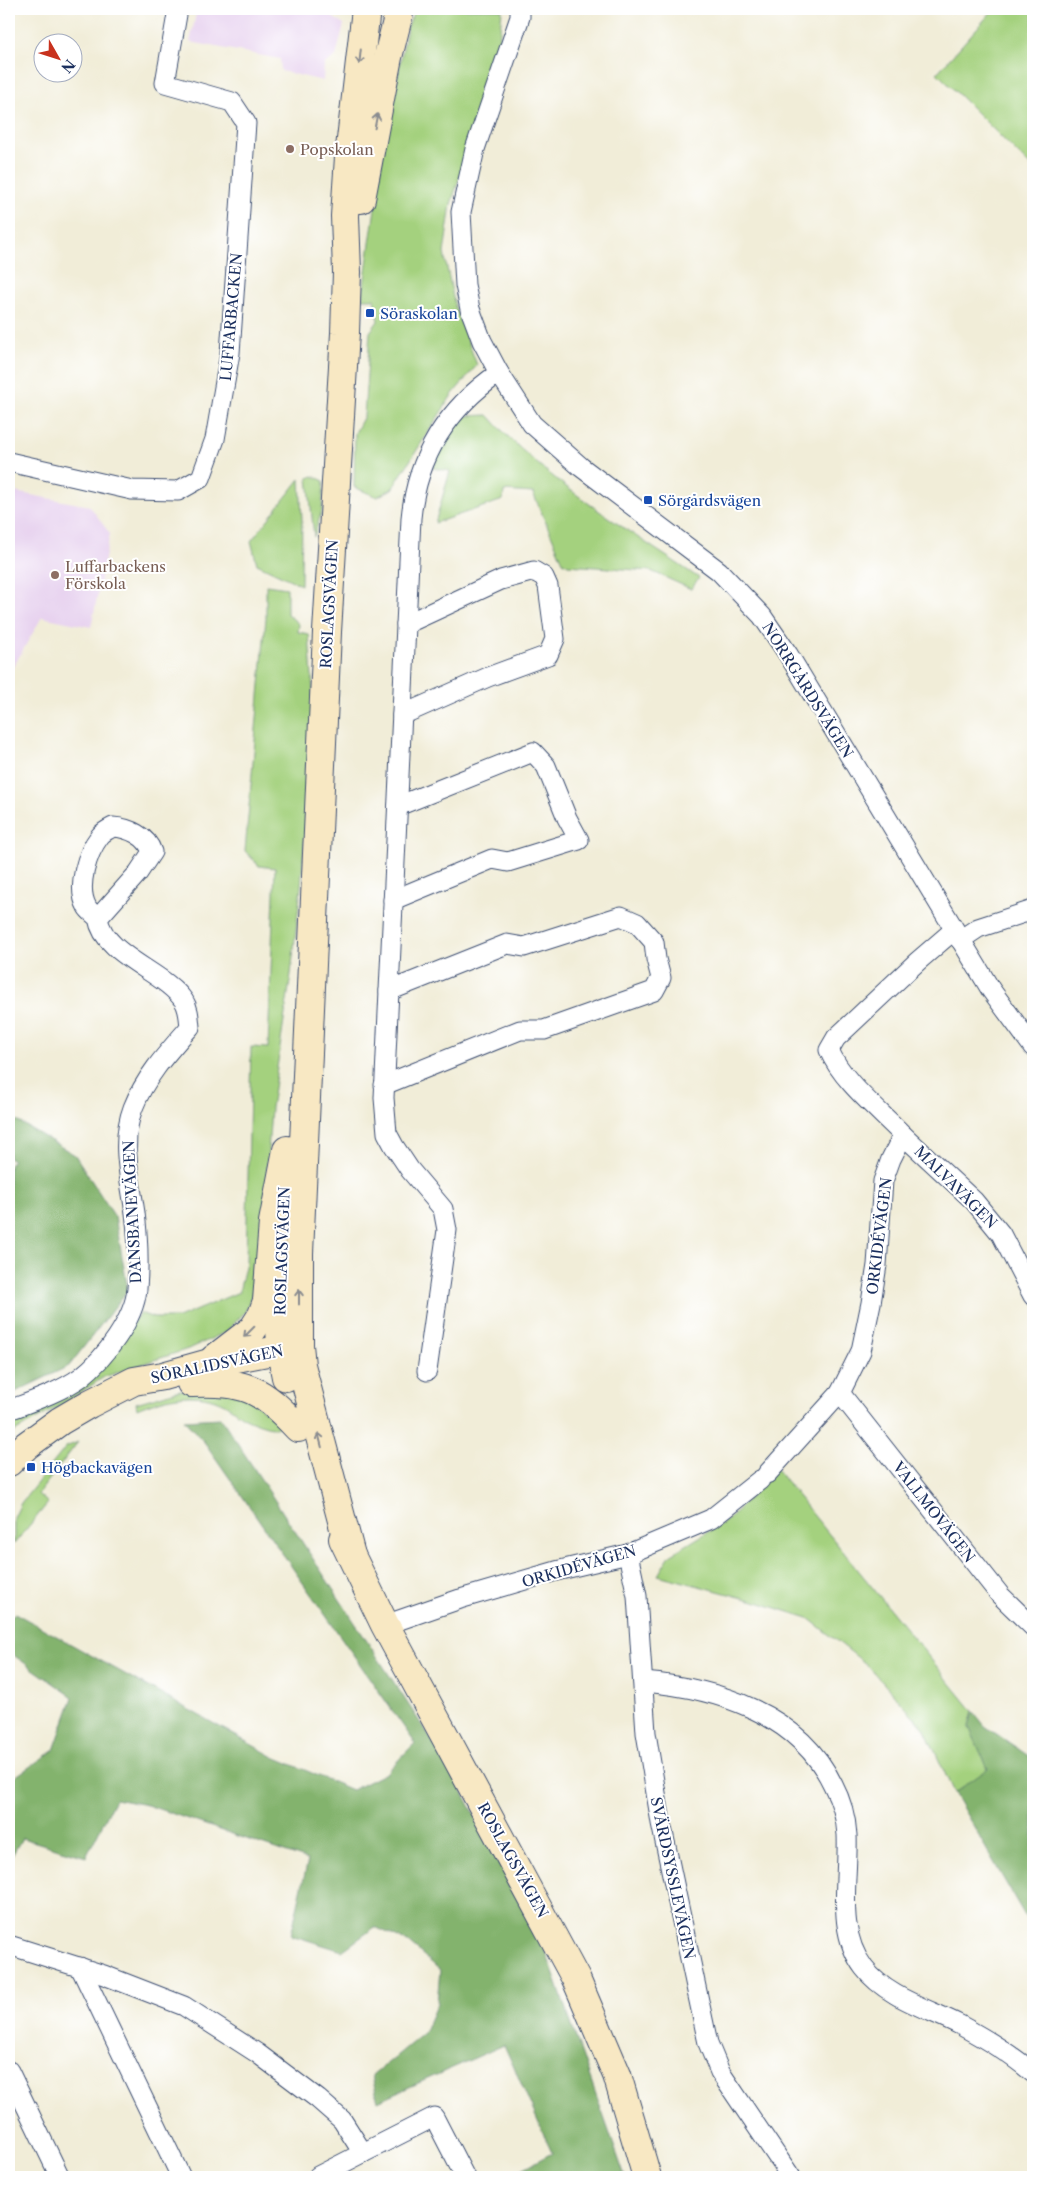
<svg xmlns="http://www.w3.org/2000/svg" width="1042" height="2186" font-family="'Libre Caslon Text',serif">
  <rect width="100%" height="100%" fill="#fff"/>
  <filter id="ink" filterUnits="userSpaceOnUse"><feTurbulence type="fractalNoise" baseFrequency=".02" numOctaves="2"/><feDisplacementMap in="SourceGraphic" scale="10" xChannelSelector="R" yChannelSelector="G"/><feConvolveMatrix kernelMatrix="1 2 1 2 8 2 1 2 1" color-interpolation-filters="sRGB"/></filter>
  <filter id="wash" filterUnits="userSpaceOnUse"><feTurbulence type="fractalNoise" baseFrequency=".0096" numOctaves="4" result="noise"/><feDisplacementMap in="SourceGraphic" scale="20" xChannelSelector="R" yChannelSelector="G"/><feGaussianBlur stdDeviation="1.12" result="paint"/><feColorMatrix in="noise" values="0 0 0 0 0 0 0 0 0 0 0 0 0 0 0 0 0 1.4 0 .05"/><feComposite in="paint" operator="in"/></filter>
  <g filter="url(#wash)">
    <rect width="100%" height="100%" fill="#f1edd8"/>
    <g fill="#e7d2ef">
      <polygon points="197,9 333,9 332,17 344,24 336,56 324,64 323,81 281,71 280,59 190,42"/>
      <polygon points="9,491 90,506 110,534 91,627 42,617 9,674"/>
    </g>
    <g fill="#a4d17e" stroke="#60806e">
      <polygon points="415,9 501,9 502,10 497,62 451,204 444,253 455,307 477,365 452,395 392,489 377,497 354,487 355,433 364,416 370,332 378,321 374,299 362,299 384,146 407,28"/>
      <polygon points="994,9 1033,9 1033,169 937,73"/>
      <path d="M488,415C544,480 628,530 699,578L691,589L651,571L568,565L563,562L533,493L504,491L503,500L435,523L450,471L432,468L445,434L463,416Z"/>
      <polygon points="313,476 324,481 322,510 314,537 308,478"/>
      <polygon points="300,479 302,520 301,585 257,564 251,541"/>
      <polygon points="266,585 287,588 287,614 299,624 298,632 309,634 313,692 312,739 301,887 291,974 271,1108 260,1273 245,1312 226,1332 191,1348 104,1377 58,1407 16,1431 9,1438 9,1424 39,1411 76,1391 140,1313 154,1318 178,1318 239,1292 246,1262 251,1047 268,1048 275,868 259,866 245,851 266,618"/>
      <path d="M180,1390L240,1391L281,1424L276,1428C264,1426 253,1422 243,1417C235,1412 228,1405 220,1402C193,1390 163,1398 137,1409L136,1403Z"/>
      <polygon points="78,1442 38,1494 48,1503 14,1544 14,1518 21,1503 66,1447"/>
      <polygon points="776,1469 973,1711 969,1727 989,1769 954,1793 924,1728 866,1664 808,1618 751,1600 658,1575 670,1555 729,1519"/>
    </g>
    <g fill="#83b36d" stroke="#4f7166">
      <polygon points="9,1109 14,1119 75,1155 115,1217 128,1290 69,1366 9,1395 9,1165 13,1160 9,1158"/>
      <polygon points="221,1418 450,1768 541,1938 625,2177 507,2177 552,2153 504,2045 378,2101 372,2076 424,2033 437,2003 440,1970 408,1942 375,1927 342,1951 291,1935 308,1860 147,1805 115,1799 86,1857 22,1838 9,1861 9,1781 54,1750 73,1697 9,1652 9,1620 15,1613 274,1757 352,1790 386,1773 415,1743 205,1443 184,1420"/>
      <polygon points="973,1711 985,1726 1033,1759 1033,1930 954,1793 988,1769 969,1727"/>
    </g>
  </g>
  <g filter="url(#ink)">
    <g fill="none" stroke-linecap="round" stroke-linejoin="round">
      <defs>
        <g id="street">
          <polyline points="520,9 520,17 475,149 461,212 465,285 470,309 482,341 499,373 532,424 581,467 719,571 762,616 788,654 991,990 1033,1047"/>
          <polyline points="9,462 132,490 178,491 201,478 215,439 230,353 246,123 232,102 165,83 178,9"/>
          <polyline points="402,715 488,677 548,655 555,639 548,586 544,577 534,571 501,580 406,624"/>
          <polyline points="393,900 492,859 508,862 579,840 567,818 546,766 533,752 398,806"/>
          <polyline points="960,940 978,928 1033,910"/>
          <polyline points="384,1085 520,1030 544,1030 654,991 661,978 656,959 654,942 637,923 621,916 524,947 507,944 389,991"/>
          <polyline points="903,1135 974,1201 1001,1234 1033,1296"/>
          <path d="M427,1371L447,1230L443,1209L410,1170L394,1146L387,1133L384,1098L411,518C417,456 448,408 499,373"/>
          <polyline points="840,1393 1000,1595 1033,1627"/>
          <path d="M9,1410C33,1401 60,1392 81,1377C105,1358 134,1320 137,1289C139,1265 138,1237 135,1213C130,1178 120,1142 133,1108C145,1077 168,1052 190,1027C189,1018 189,1009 184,1001C164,971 104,956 98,918L138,873L152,852C147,836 129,828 113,827C109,829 103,832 100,836C87,853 76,887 87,907C89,911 95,915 98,918"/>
          <path d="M767,1474L840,1393L861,1351L871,1303L877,1265L883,1181L891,1159L903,1135C879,1110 842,1081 829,1050L836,1038L918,961L954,930"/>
          <polyline points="628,1554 637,1596 646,1733 661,1823 708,2043 720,2072 791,2177"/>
          <polyline points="385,1625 460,1599 556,1571 628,1554 711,1519 760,1480"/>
          <path d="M643,1682C716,1688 799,1713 833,1785C841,1800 846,1818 847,1835C849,1879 835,1930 864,1968C886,1997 929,2009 960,2025C986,2039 1011,2054 1033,2073"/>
          <polyline points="9,1945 104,1975 184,2006 257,2053 318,2099 342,2120 363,2153 318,2176"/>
          <polyline points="80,1967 181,2177"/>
          <polyline points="9,2071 60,2177"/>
          <polyline points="363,2153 434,2117 465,2177"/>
        </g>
        <g id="secondary">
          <polyline points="361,199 388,57 400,9"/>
          <path d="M282,1260C280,1300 277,1338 286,1377"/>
          <polyline points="214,1359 253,1329 262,1315 267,1301 273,1222 287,1150"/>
          <path d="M191,1383C247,1381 260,1388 298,1428"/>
          <polyline points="9,1462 27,1445 60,1421 89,1404 134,1381 163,1376 206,1364 298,1346"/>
          <polyline points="343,1539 385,1625 576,1979 617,2075 647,2177"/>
          <polyline points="351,1555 301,1365 299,1345 299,1253 327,632 345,333 347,272 345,216 349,157 366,9"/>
        </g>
      </defs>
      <use href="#street" stroke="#3b4c70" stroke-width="21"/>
      <use href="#secondary" stroke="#3b4c70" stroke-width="30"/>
      <use href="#street" stroke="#fff" stroke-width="19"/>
      <use href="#secondary" stroke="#f8e8c3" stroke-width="28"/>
    </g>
    <defs><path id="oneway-shaft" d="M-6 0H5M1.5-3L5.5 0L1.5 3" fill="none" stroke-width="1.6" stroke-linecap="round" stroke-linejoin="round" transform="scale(1.25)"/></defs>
    <g stroke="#8a8c90">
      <use href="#oneway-shaft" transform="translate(360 57) rotate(96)"/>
      <use href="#oneway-shaft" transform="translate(376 121) rotate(-79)"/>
      <use href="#oneway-shaft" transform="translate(299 1297) rotate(-90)"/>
      <use href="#oneway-shaft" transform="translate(249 1332) rotate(135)"/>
      <use href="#oneway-shaft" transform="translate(320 1440) rotate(-104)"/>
    </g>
  </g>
  <g fill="#8d6e63" stroke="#fff" stroke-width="2">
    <circle cx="290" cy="149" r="5"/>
    <circle cx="55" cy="575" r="5"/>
  </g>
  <g fill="#1a4fb4" stroke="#fff" stroke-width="2">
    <rect x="365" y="308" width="10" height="10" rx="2.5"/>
    <rect x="643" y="495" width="10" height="10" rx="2.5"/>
    <rect x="26" y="1462" width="10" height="10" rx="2.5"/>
  </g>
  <g text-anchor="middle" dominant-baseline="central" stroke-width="4" stroke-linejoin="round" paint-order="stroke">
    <g font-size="15" fill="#785e54" stroke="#fff" text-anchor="start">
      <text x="300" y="149">Popskolan</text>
      <text x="65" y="566">Luffarbackens<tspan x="65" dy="17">Förskola</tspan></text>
    </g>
    <g font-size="15" fill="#164399" stroke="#fff" text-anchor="start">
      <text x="380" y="313">Söraskolan</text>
      <text x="658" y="500">Sörgårdsvägen</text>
      <text x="41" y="1467">Högbackavägen</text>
    </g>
    <g font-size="15" fill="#1b2f5e" stroke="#fff">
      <text transform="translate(231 317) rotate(-85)">LUFFARBACKEN</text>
      <text transform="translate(329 604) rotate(-87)">ROSLAGSVÄGEN</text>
      <text transform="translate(808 690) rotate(58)">NORRGÅRDSVÄGEN</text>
      <text transform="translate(956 1187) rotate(45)">MALVAVÄGEN</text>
      <text transform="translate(132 1212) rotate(-93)">DANSBANEVÄGEN</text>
      <text transform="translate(879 1236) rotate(-83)">ORKIDÉVÄGEN</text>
      <text transform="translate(282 1251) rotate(-88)">ROSLAGSVÄGEN</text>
      <text transform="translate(217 1364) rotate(-12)">SÖRALIDSVÄGEN</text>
      <text transform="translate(934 1512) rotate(52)">VALLMOVÄGEN</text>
      <text transform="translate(579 1566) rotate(-16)">ORKIDÉVÄGEN</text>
      <text transform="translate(513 1860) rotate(61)">ROSLAGSVÄGEN</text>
      <text transform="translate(673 1878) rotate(78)">SVÄRDSYSSLEVÄGEN</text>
    </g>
  </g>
  <rect width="1042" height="2186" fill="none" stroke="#fff" stroke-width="30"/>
  <g transform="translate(58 58) rotate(129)"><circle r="24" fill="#ffffff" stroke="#a4acbf"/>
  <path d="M0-4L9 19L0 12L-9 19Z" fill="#c8321e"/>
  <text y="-8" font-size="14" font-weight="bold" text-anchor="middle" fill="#1b2f5e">N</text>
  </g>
</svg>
